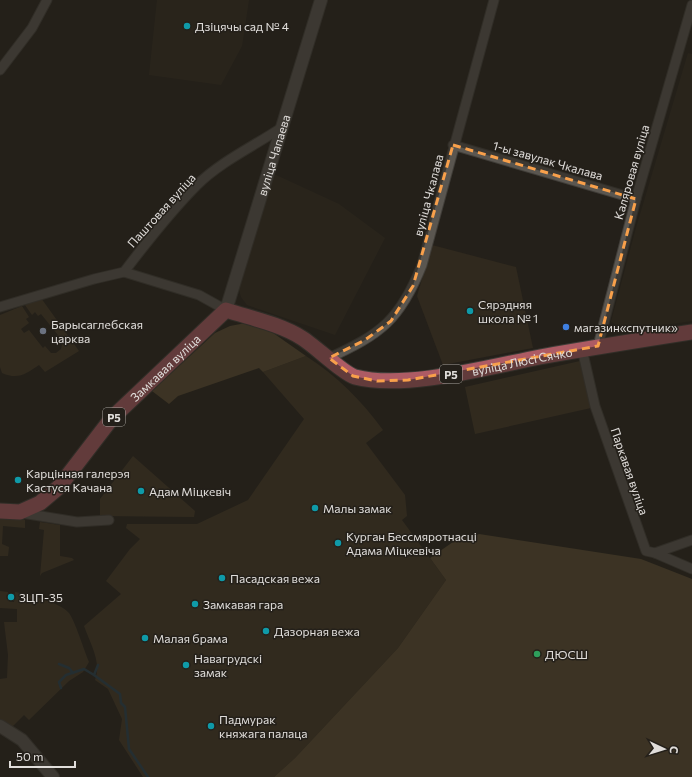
<svg xmlns="http://www.w3.org/2000/svg" width="692" height="777" font-family="Commissioner,sans-serif">
  <rect width="100%" height="100%" fill="#24201a"/>
  <g fill="#30291e">
    <polygon points="157,0 249,0 242,46 221,85 149,75"/>
    <polygon points="688,53 692,54 692,321 629,330 611,322 636,228"/>
    <polygon points="274,174 339,204 385,238 335,335 247,305 241,297 238,286"/>
    <polygon points="432,245 516,267 533,348 443,365 417,296"/>
  </g>
  <g fill="#413625">
    <path d="M41,298L79,351L45,372L39,365C26,374 18,380 2,373L0,367V315L22,306L29,317L26,319L29,323L21,329L24,333L29,330L43,348L45,346L51,353H56L61,349L62,345L56,337L58,335L41,314L38,316L35,312L32,315L25,305Z"/>
    <path d="M306,356C337,376 361,400 383,430L366,443L405,495L407,516L402,520L446,580L398,648L295,758L274,777H143L119,740L122,719L108,689L95,680C102,662 90,643 84,626L121,594L106,581L130,549L140,539L126,528L127,524H197L248,500L304,419L263,372Z"/>
    <polygon points="580,361 591,408 475,434 465,387"/>
    <polygon points="133,456 195,511 194,517 100,516 100,499"/>
    <polygon points="0,518 25,520 25,528 3,526 2,544 9,547 8,556 0,556"/>
    <polygon points="40,522 60,525 60,556 72,558 74,560 42,573 40,576 44,530 39,529"/>
    <path d="M0,591L8,592V601L14,602L15,592C28,594 61,603 69,613C75,621 84,650 89,662L83,672L69,681L29,720L24,715L12,727L0,720V679L7,678L8,655L4,622H17V609L0,608Z"/>
  </g>
  <g fill="#594a31">
    <polygon points="246,323 266,328 306,356 263,372 259,368 178,396 169,404 152,391 215,333 230,326"/>
    <polygon points="479,534 641,559 692,579 692,777 274,777 295,758 398,648 446,580 430,558 463,535 467,539"/>
  </g>
  <g fill="none" stroke-linecap="round" stroke-linejoin="round">
    <g stroke="#253f4f" stroke-width="2.5">
      <polyline points="59,664 69,668 73,673"/>
      <polyline points="98,665 94,675 120,694 121,703 125,707 129,749 148,777"/>
      <polyline points="61,688 59,682 66,675 84,669 94,675"/>
    </g>
    <defs>
      <g id="minor">
        <polyline points="0,70 32,28 47,0"/>
        <polyline points="453,145 636,199"/>
        <path d="M124,272C146,243 172,210 197,185C220,162 254,146 281,128"/>
        <polyline points="0,307 94,279 124,272 199,295 226,310"/>
        <polyline points="598,346 636,199 692,5"/>
        <polyline points="582,349 595,406 646,551 655,553 692,569"/>
        <path d="M329,358C381,334 400,320 422,265L494,0"/>
        <polyline points="22,513 77,522 109,520"/>
        <polyline points="655,553 692,540"/>
      </g>
      <g id="tertiary">
        <path id="s1" d="M226,310L321,0"/>
        <polyline points="0,726 22,740 53,777"/>
      </g>
      <g id="primary">
        <path id="s2" d="M0,511L20,512L40,503L59,487L112,418L226,310C250,318 280,324 302,338C315,346 344,374 355,377C404,390 489,367 540,357C591,348 641,340 692,332"/>
      </g>
    </defs>
    <use href="#minor" stroke="#403d38" stroke-width="11"/>
    <use href="#tertiary" stroke="#403d38" stroke-width="14"/>
    <use href="#primary" stroke="#403d38" stroke-width="17"/>
    <use href="#minor" stroke="#5a5650" stroke-width="9"/>
    <use href="#tertiary" stroke="#5a5650" stroke-width="12"/>
    <use href="#primary" stroke="#ad5b64" stroke-width="15"/>
  </g>
  <path d="M0 0H692V777H0ZM453,145L636,199L598,346L408,380L377,381L353,376L329,358L365,340L391,321L413,286Z" fill="#24201a" fill-opacity=".55" fill-rule="evenodd"/>
  <path fill="none" stroke="#f8a04b" stroke-width="3" stroke-dasharray="8 5" stroke-linejoin="round" d="M453,145L636,199L598,346L408,380L377,381L353,376L329,358L365,340L391,321L413,286Z"/>
  <g fill="#0f9aa8" stroke="#24201a" stroke-width="1.5">
    <circle cx="187" cy="26" r="4"/>
    <circle cx="470" cy="311" r="4"/>
    <circle cx="18" cy="480" r="4"/>
    <circle cx="141" cy="491" r="4"/>
    <circle cx="315" cy="508" r="4"/>
    <circle cx="338" cy="543" r="4"/>
    <circle cx="222" cy="578" r="4"/>
    <circle cx="11" cy="597" r="4"/>
    <circle cx="195" cy="604" r="4"/>
    <circle cx="266" cy="631" r="4"/>
    <circle cx="145" cy="638" r="4"/>
    <circle cx="186" cy="665" r="4"/>
    <circle cx="211" cy="726" r="4"/>
  </g>
  <circle fill="#3f7fe0" stroke="#24201a" stroke-width="1.5" cx="566" cy="327" r="4"/>
  <circle fill="#6b7280" stroke="#24201a" stroke-width="1.5" cx="43" cy="331" r="4"/>
  <circle fill="#2e9e5b" stroke="#24201a" stroke-width="1.5" cx="537" cy="654" r="4"/>
  <g text-anchor="middle" dominant-baseline="central" stroke-width="3" stroke-linejoin="round" paint-order="stroke">
    <g fill="#24201a" stroke="#a8a4a0" stroke-width="1">
      <rect x="440" y="365" width="22" height="18" rx="3"/>
      <rect x="103" y="408" width="22" height="18" rx="3"/>
    </g>
    <g font-size="11" font-weight="bold" fill="#e0ddda">
      <text x="451" y="374">Р5</text>
      <text x="114" y="417">Р5</text>
    </g>
    <g font-size="12" fill="#e0ddda" stroke="#24201a" text-anchor="start">
      <text x="195" y="26">Дзіцячы сад № 4</text>
      <text x="478" y="304">Сярэдняя<tspan x="478" dy="14">школа № 1</tspan></text>
      <text x="51" y="324">Барысаглебская<tspan x="51" dy="14">царква</tspan></text>
      <text x="574" y="327">магазин«спутник»</text>
      <text x="26" y="473">Карцінная галерэя<tspan x="26" dy="14">Кастуся Качана</tspan></text>
      <text x="149" y="491">Адам Міцкевіч</text>
      <text x="323" y="508">Малы замак</text>
      <text x="346" y="536">Курган Бессмяротнасці<tspan x="346" dy="14">Адама Міцкевіча</tspan></text>
      <text x="230" y="578">Пасадская вежа</text>
      <text x="19" y="597">3ЦП-35</text>
      <text x="203" y="604">Замкавая гара</text>
      <text x="274" y="631">Дазорная вежа</text>
      <text x="153" y="638">Малая брама</text>
      <text x="545" y="654">ДЮСШ</text>
      <text x="194" y="658">Навагрудскі<tspan x="194" dy="14">замак</tspan></text>
      <text x="219" y="719">Падмурак<tspan x="219" dy="14">княжага палаца</tspan></text>
    </g>
    <g font-size="12" fill="#e0ddda" stroke="#24201a">
      <text stroke="none"><textPath href="#s1" startOffset="162">вуліца Чапаева</textPath></text>
      <text transform="translate(548 160) rotate(16)">1-ы завулак Чкалава</text>
      <text transform="translate(631 172) rotate(-74)">Каляровая вуліца</text>
      <text transform="translate(428 195) rotate(-75)">вуліца Чкалава</text>
      <text transform="translate(161 210) rotate(-48)">Паштовая вуліца</text>
      <text stroke="none"><textPath href="#s2" startOffset="627">вуліца Люсі Сячко</textPath></text>
      <text stroke="none"><textPath href="#s2" startOffset="227">Замкавая вуліца</textPath></text>
      <text transform="translate(630 471) rotate(71)">Паркавая вуліца</text>
    </g>
  </g>
  <g transform="translate(664 749) rotate(94)" stroke="#24201a" stroke-width="3" paint-order="stroke">
  <path d="M0-3L7 15L0 10L-7 15Z" fill="#e0ddda"/>
  <text y="-6" font-size="11" font-weight="bold" text-anchor="middle" fill="#e0ddda">С</text>
  </g>
  <path d="M10 761v6h65v-6" fill="none" stroke="#e0ddda" stroke-width="2"/>
  <text x="16" y="761" font-size="12" fill="#e0ddda" stroke="#24201a" stroke-width="3" paint-order="stroke">50 m</text>
</svg>
